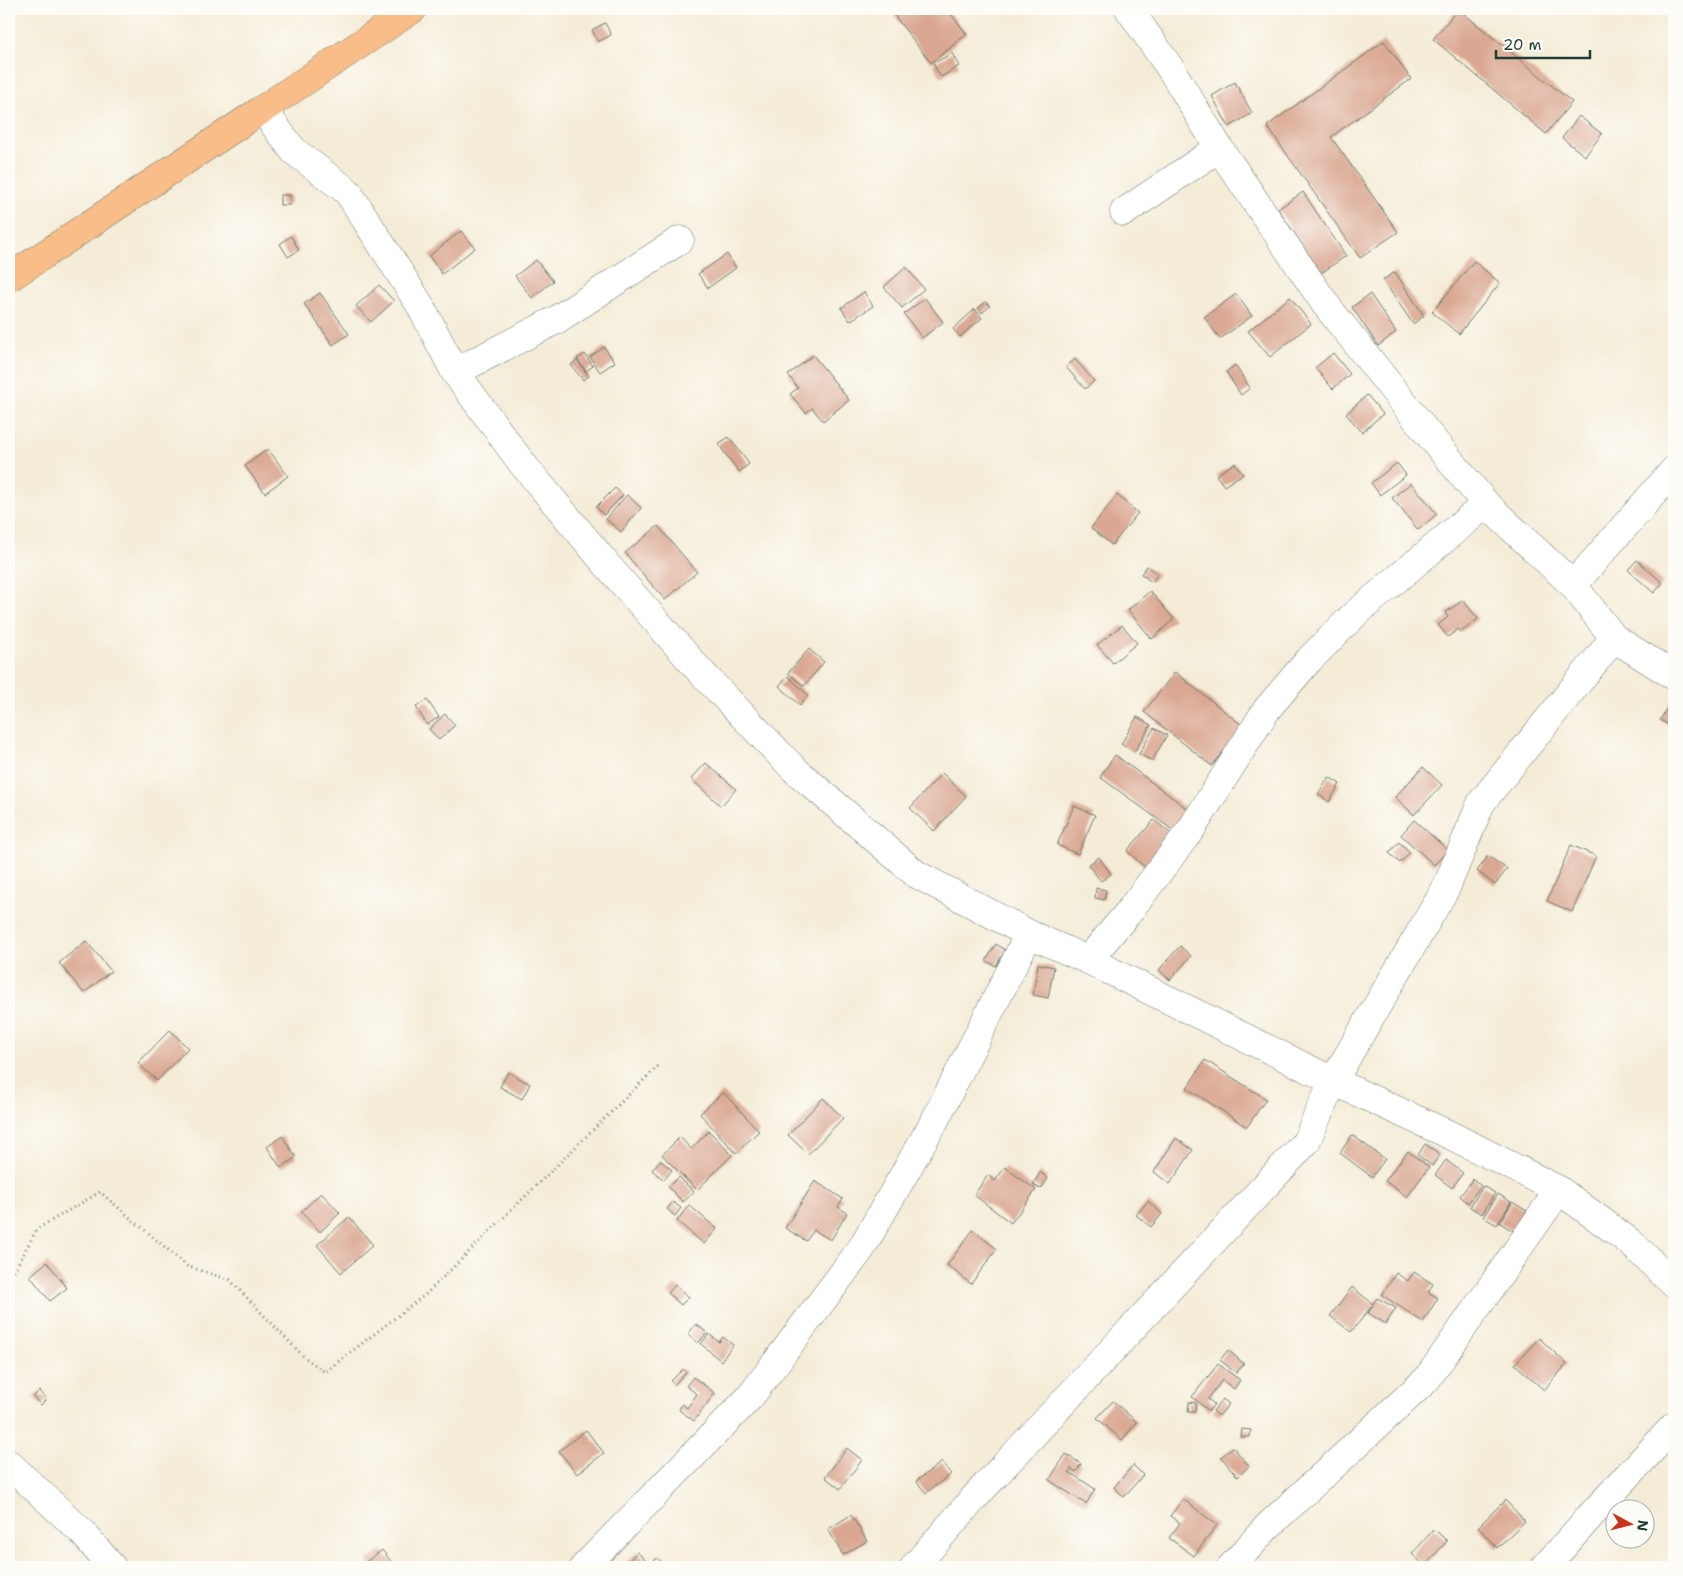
<svg xmlns="http://www.w3.org/2000/svg" width="1683" height="1576" font-family="'Shantell Sans',sans-serif">
  <rect width="100%" height="100%" fill="#fdfcf7"/>
  <filter id="ink" filterUnits="userSpaceOnUse"><feTurbulence type="fractalNoise" baseFrequency=".02" numOctaves="2"/><feDisplacementMap in="SourceGraphic" scale="10" xChannelSelector="R" yChannelSelector="G"/><feConvolveMatrix kernelMatrix="1 2 1 2 8 2 1 2 1" color-interpolation-filters="sRGB"/></filter>
  <filter id="wash" filterUnits="userSpaceOnUse"><feTurbulence type="fractalNoise" baseFrequency=".0096" numOctaves="4" result="noise"/><feDisplacementMap in="SourceGraphic" scale="20" xChannelSelector="R" yChannelSelector="G"/><feGaussianBlur stdDeviation="1.12" result="paint"/><feColorMatrix in="noise" values="0 0 0 0 0 0 0 0 0 0 0 0 0 0 0 0 0 1.4 0 .05"/><feComposite in="paint" operator="in"/></filter>
  <g filter="url(#wash)">
    <rect width="100%" height="100%" fill="#f4ecd7"/>
    <g id="blocks">
      <g fill="#daa792">
        <polygon points="891,9 947,9 967,34 931,63 890,10"/>
        <polygon points="1458,9 1572,102 1546,134 1433,39"/>
        <polygon points="605,23 611,35 598,42 592,30"/>
        <polygon points="1384,41 1411,79 1331,137 1398,232 1360,258 1267,126"/>
        <polygon points="952,53 959,66 941,77 933,64"/>
        <polygon points="1235,82 1252,113 1229,127 1212,96"/>
        <polygon points="1579,116 1602,134 1585,156 1562,138"/>
        <polygon points="1303,192 1346,256 1321,273 1278,209"/>
        <rect x="280" y="195" width="10" height="10"/>
        <polygon points="461,231 475,248 442,274 429,256"/>
        <polygon points="291,236 299,250 288,257 280,244"/>
        <polygon points="727,254 736,268 708,288 698,274"/>
        <polygon points="536,260 553,281 532,298 515,276"/>
        <polygon points="1474,261 1500,283 1459,334 1432,312"/>
        <polygon points="906,267 924,289 902,308 884,287"/>
        <polygon points="1395,272 1424,316 1413,324 1383,280"/>
        <polygon points="379,285 394,301 371,322 356,306"/>
        <polygon points="864,292 873,306 850,321 841,308"/>
        <polygon points="320,293 349,334 333,345 304,304"/>
        <polygon points="1236,294 1252,316 1220,339 1204,317"/>
        <polygon points="1370,294 1396,332 1378,346 1352,307"/>
        <polygon points="1290,297 1311,324 1270,357 1248,331"/>
        <polygon points="925,298 943,322 922,338 904,314"/>
        <polygon points="986,302 990,306 982,313 978,308"/>
        <polygon points="975,309 982,318 960,337 953,329"/>
        <polygon points="604,347 615,362 600,372 590,357"/>
        <polygon points="1333,353 1350,374 1333,389 1315,368"/>
        <polygon points="585,354 593,366 586,371 577,359"/>
        <polygon points="813,355 849,400 823,421 812,408 806,413 790,394 798,388 788,375"/>
        <polygon points="1075,359 1094,381 1085,389 1066,367"/>
        <polygon points="577,360 589,376 583,380 571,365"/>
        <polygon points="1235,365 1250,388 1241,395 1226,372"/>
        <polygon points="1367,395 1383,414 1362,432 1346,414"/>
        <polygon points="729,437 749,464 739,472 718,444"/>
        <polygon points="268,449 288,476 265,493 245,466"/>
        <polygon points="1235,463 1243,474 1224,486 1216,475"/>
        <polygon points="1397,463 1406,475 1380,495 1371,483"/>
        <polygon points="1411,483 1437,514 1418,530 1392,498"/>
        <polygon points="615,488 623,495 604,515 596,507"/>
        <polygon points="627,495 641,508 621,532 606,519"/>
        <polygon points="1117,495 1138,513 1112,545 1091,528"/>
        <polygon points="658,526 697,572 665,600 625,553"/>
        <polygon points="1637,560 1663,583 1654,593 1628,570"/>
        <polygon points="1147,566 1158,574 1152,582 1141,574"/>
        <polygon points="1150,591 1174,619 1152,639 1128,610"/>
        <polygon points="1463,600 1478,619 1461,632 1458,629 1448,637 1438,625 1448,617 1445,613"/>
        <polygon points="1122,625 1137,643 1113,663 1097,645"/>
        <polygon points="809,649 824,662 804,686 788,673"/>
        <polygon points="1175,672 1243,726 1212,766 1144,712"/>
        <polygon points="788,676 808,695 800,705 779,686"/>
        <polygon points="1673,698 1674,698 1674,728 1660,720"/>
        <polygon points="427,700 439,717 427,725 416,707"/>
        <polygon points="445,714 455,725 439,740 429,729"/>
        <polygon points="1137,717 1151,725 1134,752 1121,744"/>
        <polygon points="1154,728 1167,735 1152,761 1139,754"/>
        <polygon points="1115,755 1193,813 1178,834 1100,777"/>
        <polygon points="706,763 736,789 721,806 691,779"/>
        <polygon points="1423,767 1442,785 1414,815 1395,797"/>
        <polygon points="942,773 966,796 934,831 910,808"/>
        <polygon points="1329,777 1340,784 1329,802 1318,794"/>
        <polygon points="1074,806 1095,815 1078,854 1057,845"/>
        <polygon points="1154,820 1174,836 1146,868 1127,851"/>
        <polygon points="1414,820 1448,850 1434,865 1401,835"/>
        <polygon points="1399,842 1410,852 1400,863 1389,853"/>
        <polygon points="1571,845 1596,856 1572,912 1547,901"/>
        <polygon points="1488,856 1507,869 1495,885 1477,871"/>
        <polygon points="1099,857 1111,874 1101,881 1088,865"/>
        <polygon points="1096,888 1106,890 1104,900 1095,898"/>
        <polygon points="86,941 111,971 84,993 59,963"/>
        <polygon points="996,944 1005,950 996,966 986,961"/>
        <polygon points="1180,946 1191,956 1170,980 1159,970"/>
        <polygon points="1038,964 1054,967 1048,998 1033,995"/>
        <polygon points="170,1030 188,1048 157,1081 138,1063"/>
        <polygon points="1205,1060 1266,1099 1247,1127 1187,1088"/>
        <polygon points="508,1072 530,1084 522,1099 500,1087"/>
        <polygon points="723,1092 759,1131 736,1153 700,1114"/>
        <polygon points="823,1098 843,1118 808,1154 788,1135"/>
        <polygon points="709,1131 732,1155 697,1190 662,1155 680,1137 691,1149"/>
        <polygon points="1352,1135 1385,1159 1372,1177 1340,1153"/>
        <polygon points="282,1136 296,1157 281,1168 267,1147"/>
        <polygon points="1176,1138 1193,1150 1170,1184 1154,1172"/>
        <polygon points="1425,1144 1440,1154 1432,1166 1418,1155"/>
        <polygon points="1408,1151 1429,1167 1407,1197 1385,1181"/>
        <polygon points="660,1160 672,1170 664,1180 652,1170"/>
        <polygon points="1446,1160 1463,1173 1452,1188 1435,1175"/>
        <polygon points="1005,1167 1036,1190 1011,1223 974,1195 988,1175 995,1181"/>
        <polygon points="1040,1172 1048,1178 1041,1189 1033,1185"/>
        <polygon points="679,1177 694,1192 683,1202 668,1187"/>
        <polygon points="1473,1179 1481,1186 1468,1203 1460,1196"/>
        <polygon points="815,1181 843,1199 838,1207 847,1213 831,1240 814,1230 806,1241 785,1228"/>
        <polygon points="1483,1186 1495,1193 1482,1214 1470,1207"/>
        <polygon points="321,1193 340,1213 320,1232 301,1212"/>
        <polygon points="1498,1194 1511,1202 1497,1225 1483,1217"/>
        <polygon points="1148,1201 1162,1214 1151,1227 1136,1215"/>
        <polygon points="673,1202 681,1208 675,1216 667,1209"/>
        <polygon points="1512,1202 1527,1211 1515,1232 1500,1223"/>
        <polygon points="689,1205 717,1229 704,1244 677,1221"/>
        <polygon points="349,1217 373,1245 341,1273 317,1245"/>
        <polygon points="973,1230 997,1249 971,1284 947,1265"/>
        <polygon points="47,1262 67,1288 50,1301 30,1276"/>
        <polygon points="1414,1272 1433,1284 1428,1292 1438,1298 1423,1322 1382,1295 1396,1273 1408,1281"/>
        <polygon points="675,1285 689,1297 681,1305 668,1293"/>
        <polygon points="1352,1287 1373,1304 1377,1298 1396,1308 1386,1324 1368,1313 1373,1305 1351,1332 1330,1316"/>
        <polygon points="696,1324 707,1333 698,1343 688,1334"/>
        <polygon points="709,1334 719,1342 723,1337 733,1345 721,1361 701,1344"/>
        <polygon points="1539,1338 1567,1364 1544,1390 1515,1364"/>
        <polygon points="1228,1350 1244,1364 1236,1373 1220,1360"/>
        <polygon points="1218,1364 1240,1380 1234,1389 1222,1380 1208,1399 1214,1404 1209,1411 1192,1397"/>
        <polygon points="683,1369 686,1372 674,1385 671,1381"/>
        <polygon points="693,1377 715,1393 694,1421 679,1410 682,1404 687,1408 697,1394 686,1386"/>
        <polygon points="39,1391 46,1399 41,1405 33,1397"/>
        <polygon points="1223,1399 1229,1404 1219,1416 1213,1411"/>
        <polygon points="1113,1401 1137,1422 1122,1440 1097,1418"/>
        <polygon points="1189,1402 1196,1403 1195,1412 1188,1412"/>
        <polygon points="1242,1429 1251,1430 1250,1437 1241,1437"/>
        <polygon points="586,1430 604,1453 577,1474 559,1451"/>
        <polygon points="1233,1447 1249,1466 1238,1477 1221,1457"/>
        <polygon points="847,1448 862,1460 840,1489 825,1477"/>
        <polygon points="1066,1454 1081,1464 1076,1472 1071,1469 1069,1472 1095,1489 1086,1504 1049,1480"/>
        <polygon points="942,1462 951,1474 926,1493 916,1481"/>
        <polygon points="1133,1465 1143,1475 1124,1497 1114,1487"/>
        <polygon points="1183,1499 1217,1525 1194,1556 1169,1538 1180,1523 1170,1516"/>
        <polygon points="1505,1500 1525,1521 1497,1548 1478,1527"/>
        <polygon points="851,1515 867,1541 843,1555 828,1529"/>
        <polygon points="1434,1529 1447,1541 1425,1566 1412,1554"/>
        <polygon points="382,1550 394,1565 391,1567 372,1567 367,1561"/>
        <polygon points="637,1552 650,1565 657,1558 667,1567 622,1567"/>
      </g>
    </g>
  </g>
  <g filter="url(#ink)">
    <use href="#blocks" fill-opacity="0" stroke="#6a7a6d" stroke-width="1"/>
    <g fill="none" stroke-linecap="round" stroke-linejoin="round">
      <defs>
        <g id="street">
          <polyline points="1129,9 1172,71 1219,148 1326,305 1425,430 1486,504 1573,585 1614,638 1674,676"/>
          <polyline points="262,109 294,151 348,192 420,305 455,372 521,462 607,565 699,670 794,769 916,874 1029,934 1088,960 1333,1081 1452,1136 1559,1190 1630,1242 1674,1284"/>
          <polyline points="1124,212 1219,148"/>
          <polyline points="455,372 556,320 680,240"/>
          <polyline points="1573,585 1674,470"/>
          <polyline points="1088,960 1127,914 1192,828 1267,709 1309,660 1354,615 1486,504"/>
          <polyline points="9,1464 82,1532 112,1567"/>
          <polyline points="584,1567 750,1397 861,1249 934,1122 1029,934"/>
          <polyline points="914,1567 974,1498 1306,1142 1333,1081 1446,888 1481,803 1614,638"/>
          <polyline points="1231,1567 1267,1527 1427,1379 1559,1190"/>
          <polyline points="1545,1567 1593,1513 1674,1426"/>
        </g>
        <polyline id="highway" points="9,278 413,9"/>
      </defs>
      <use href="#street" stroke="#6a7a6d" stroke-width="29"/>
      <use href="#highway" stroke="#6a7a6d" stroke-width="29"/>
      <polyline stroke="#6a7a6d" stroke-width="3" stroke-dasharray="1 4" stroke-linecap="butt" points="9,1280 37,1229 100,1192 187,1266 230,1280 304,1357 325,1372 426,1294 660,1064"/>
      <use href="#street" stroke="#fff" stroke-width="28"/>
      <use href="#highway" stroke="#f8bd88" stroke-width="28"/>
    </g>
  </g>
  <rect width="1683" height="1576" fill="none" stroke="#fdfcf7" stroke-width="30"/>
  <g transform="translate(1630 1524) rotate(97)"><circle r="24" fill="#fdfcf7" stroke="#a4b0a9"/>
  <path d="M0-4L9 19L0 12L-9 19Z" fill="#c8321e"/>
  <text y="-8" font-size="14" font-weight="bold" text-anchor="middle" fill="#1f3d34">N</text>
  </g>
  <path d="M1496 50v8h94v-8" fill="none" stroke="#1f3d34" stroke-width="2.5"/>
  <text x="1503" y="50" font-size="15" fill="#1f3d34" stroke="#fdfcf7" stroke-width="4" paint-order="stroke">20 m</text>
</svg>
